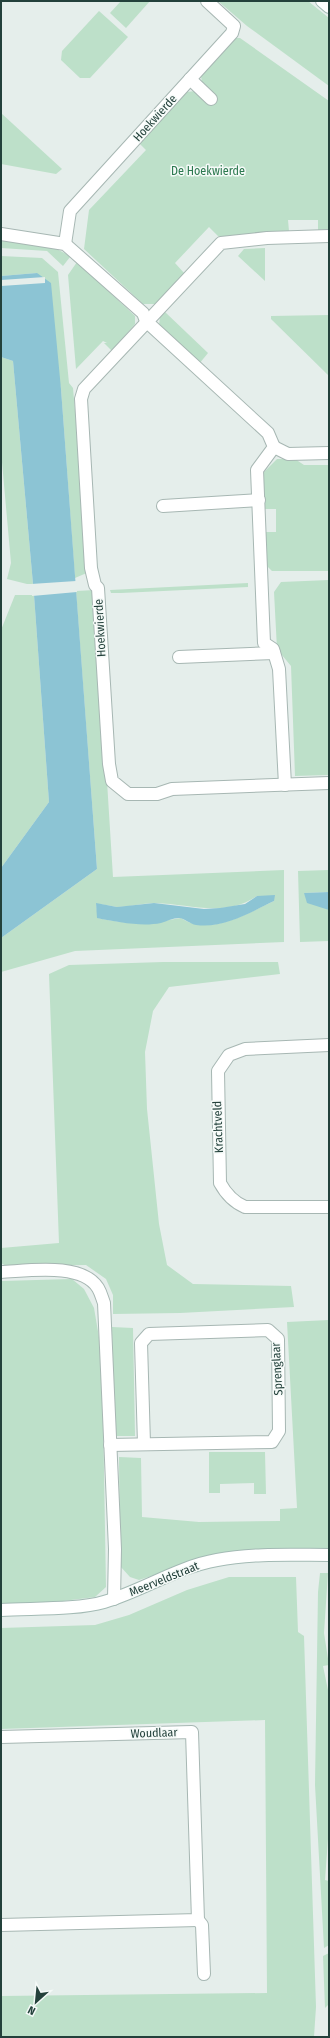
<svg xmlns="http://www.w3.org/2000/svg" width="330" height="2038" font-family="'Fira Sans Condensed',sans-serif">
  <rect width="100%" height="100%" fill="#e5eeeb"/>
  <g fill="#bde0c9" fill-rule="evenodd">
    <polygon points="121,1 150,1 126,28 110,13"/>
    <polygon points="218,1 308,1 329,18 329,86 247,26"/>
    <polygon points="99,11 128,37 90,78 80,78 61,60 62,51"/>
    <polygon points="234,38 240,38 329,101 329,229 318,230 318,220 288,220 289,231 219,237 209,227 175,263 185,274 157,304 143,304 84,249 89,210 146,150 139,143 186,92 196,91 202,83 201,76"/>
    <polygon points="1,113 62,169 56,174 1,164"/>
    <path d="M1,240C24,243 52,242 70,257L63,266L47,251L1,248Z"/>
    <polygon points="265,248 265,281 238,256 244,249"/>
    <polygon points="1,256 42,258 58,272 69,383 73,388 89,572 75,578 61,389 37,273 1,276"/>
    <polygon points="77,262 135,316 135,324 112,351 104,343 107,343 103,341 76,369 68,275"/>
    <polygon points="165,312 208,353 199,364 159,326 160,316"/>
    <polygon points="329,315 329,376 271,319 271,316"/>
    <polygon points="1,357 13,361 33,584 27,584 7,579 11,563 1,451"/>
    <polygon points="277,459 295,459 304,465 329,465 329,571 272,571 267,566 265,532 276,532 276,509 265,509 263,473"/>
    <polygon points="329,580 329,775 295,776 291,666 277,649 274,592 281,582"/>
    <polygon points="248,583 248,587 121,593 111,593 110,590"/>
    <path d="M95,590L113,877L284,870V942L75,951L1,972V938L97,869L76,591ZM257,896L274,901C248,913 209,937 181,918C149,924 130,925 98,918L96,904C103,904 110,906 117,907C130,907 142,903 155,903C191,904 223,918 257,896Z"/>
    <polygon points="15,595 34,595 49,802 1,868 1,630"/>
    <polygon points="329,870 329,892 304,893 329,910 329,941 300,942 298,871"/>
    <polygon points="163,962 278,962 280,974 169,987 153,1011 145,1052 147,1109 159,1224 167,1265 193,1284 291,1286 294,1307 180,1313 113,1314 113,1295 106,1279 86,1265 6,1266 1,1263 1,1248 59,1243 49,974 69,965"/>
    <polygon points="72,1279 84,1289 94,1308 102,1355 106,1587 95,1597 55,1602 1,1604 1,1281"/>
    <polygon points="329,1320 329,1548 211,1556 139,1580 130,1577 120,1566 119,1457 141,1458 142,1517 199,1522 280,1521 280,1509 297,1508 287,1322"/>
    <polygon points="112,1327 133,1328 135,1436 114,1436"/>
    <polygon points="209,1452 265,1452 266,1494 254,1494 254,1483 220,1484 220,1493 209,1493"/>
    <polygon points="320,1573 328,1573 324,1633 329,1665 323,1666 329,1695 329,1825 325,1880 329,1881 329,1945 324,1948 315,1785 318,1592"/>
    <polygon points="229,1577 296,1577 298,1632 304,1636 316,2007 314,2037 1,2037 1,1996 267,1993 265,1720 1,1729 1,1628 95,1625 129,1615 187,1590"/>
    <polygon points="329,1953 329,2004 325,2008 323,1956"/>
  </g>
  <g fill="#8cc4d4">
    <polygon points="37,273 51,283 61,389 97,869 1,938 1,868 49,802 34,595 13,361 1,357 1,276"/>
    <polygon points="329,892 329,910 307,903 304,893"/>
    <path d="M275,895L274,901C251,912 223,929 196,925C190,924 184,918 179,918C173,918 167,921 161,923C142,927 117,922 97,918L96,903L117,907L154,903L204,909L220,908L245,904L257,896Z"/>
  </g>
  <g fill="#e5eeeb">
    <polygon points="45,277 45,283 1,286 1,280"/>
    <polygon points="76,581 77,592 32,596 31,584"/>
  </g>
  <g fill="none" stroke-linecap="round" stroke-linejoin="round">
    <defs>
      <g id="street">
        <polyline points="190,79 211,99"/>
        <polyline points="1,234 65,244 143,313 146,321 268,433 274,447 257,470 264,643 273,649 279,669 285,785"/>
        <polyline points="329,236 267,238 221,243 84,389 81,399 91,568 95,585 98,588 109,764 112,781 128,794 157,794 172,789 329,783"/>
        <polyline points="65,244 70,211 232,33 234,26 207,1"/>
        <polyline points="274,447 288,454 329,453"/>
        <polyline points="163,506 259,500"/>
        <polyline points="179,657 274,653"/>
        <path d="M329,1045L245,1049L229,1055L218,1071L220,1183C226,1194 233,1202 245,1207H329"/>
        <path d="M1,1272C27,1271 82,1262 98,1288C101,1293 102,1298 104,1303L115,1549L114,1599"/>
        <path d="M110,1445C164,1444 218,1443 272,1442L279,1431L278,1339L268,1330L149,1334L141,1343L144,1444"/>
        <polyline points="1,1737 192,1732 198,1920 1,1925"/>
        <polyline points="198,1920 202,1925 204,1974"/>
      </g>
      <g id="secondary">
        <polyline points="322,1 329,7"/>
        <path d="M1,1610C30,1608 77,1610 104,1602C142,1591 177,1567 217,1560C253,1553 293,1555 329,1555"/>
      </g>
    </defs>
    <use href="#street" stroke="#a7b7b3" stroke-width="14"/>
    <use href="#secondary" stroke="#a3bab4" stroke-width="14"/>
    <use href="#street" stroke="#fff" stroke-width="12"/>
    <use href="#secondary" stroke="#fff" stroke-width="12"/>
  </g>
  <g text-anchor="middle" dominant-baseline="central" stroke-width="3" stroke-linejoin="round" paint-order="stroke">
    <g font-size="12" fill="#23413b" stroke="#f5faf8">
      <text transform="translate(155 118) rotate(-48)">Hoekwierde</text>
      <text transform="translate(100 628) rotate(-93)">Hoekwierde</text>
      <text transform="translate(218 1127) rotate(-92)">Krachtveld</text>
      <text transform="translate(277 1369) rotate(-93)">Sprenglaar</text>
      <text transform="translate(164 1579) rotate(-22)">Meerveldstraat</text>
      <text transform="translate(154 1733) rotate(-2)">Woudlaar</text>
    </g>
    <g font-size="12" fill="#2c794f" stroke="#f5faf8">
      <text x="208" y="171">De Hoekwierde</text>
    </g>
  </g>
  <rect width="330" height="2038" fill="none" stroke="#23413b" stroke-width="4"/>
  <g transform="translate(36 2002) rotate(207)" stroke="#f5faf8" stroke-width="3" paint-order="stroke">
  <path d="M0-3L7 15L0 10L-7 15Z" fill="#23413b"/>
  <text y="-6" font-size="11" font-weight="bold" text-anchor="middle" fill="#23413b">N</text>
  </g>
</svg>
